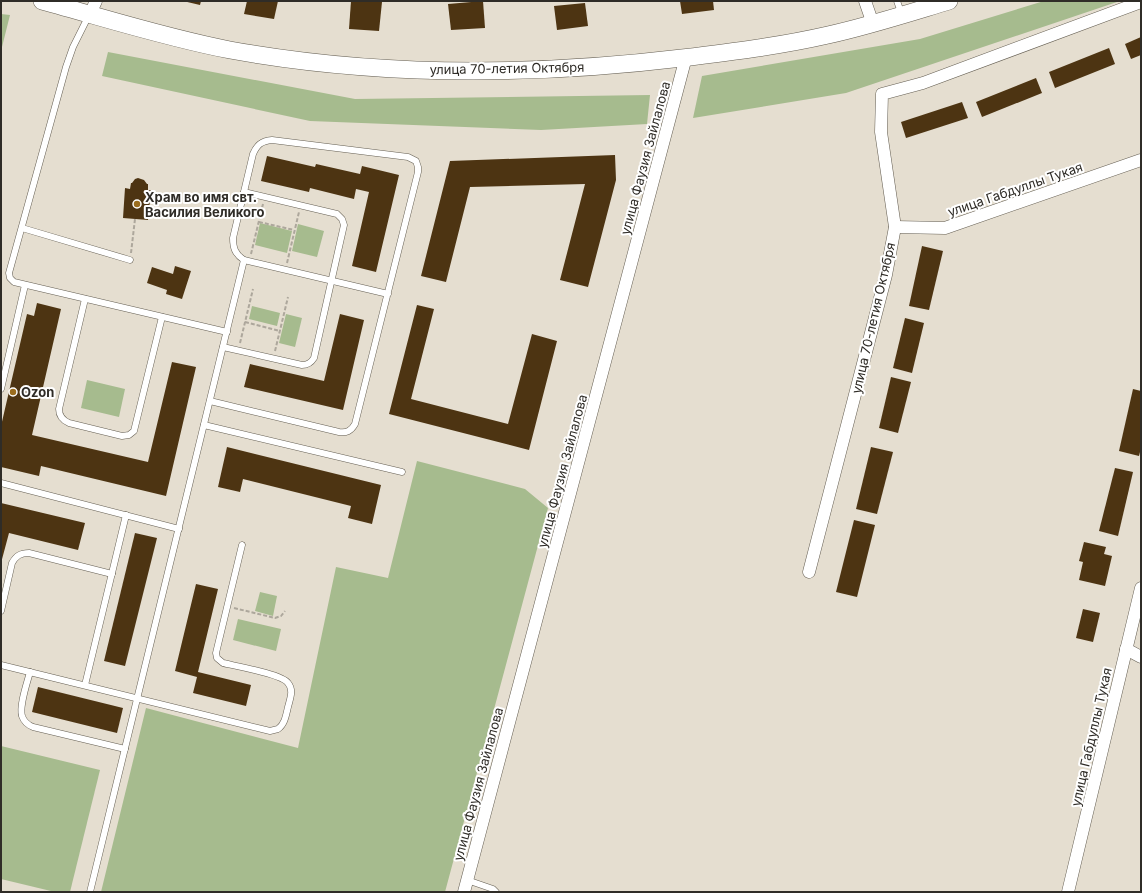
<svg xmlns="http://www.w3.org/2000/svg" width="1142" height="893" font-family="Inter,sans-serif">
  <rect width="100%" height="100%" fill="#e5ded0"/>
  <g fill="#a6bb8e">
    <polygon points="1044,1 1120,1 846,93 693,118 702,76 920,39"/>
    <polygon points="1,14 10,15 1,51"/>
    <polygon points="108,52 355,99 650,95 647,124 541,130 310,121 102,76"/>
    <polygon points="260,223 292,231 287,253 255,245"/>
    <polygon points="298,224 324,231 317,257 292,251"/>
    <polygon points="252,306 280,313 277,326 249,319"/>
    <polygon points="286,314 302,318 295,347 279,343"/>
    <polygon points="87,380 125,389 119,417 81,408"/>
    <polygon points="417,461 525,489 548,508 445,892 101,892 146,708 298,748 336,567 388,578"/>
    <polygon points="260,592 277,596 273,616 255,611"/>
    <polygon points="238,619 281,629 276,651 233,640"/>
    <polygon points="1,746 100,770 70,892 55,892 1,879"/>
  </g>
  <g fill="#4d3412">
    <polygon points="183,1 201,1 200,5"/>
    <polygon points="247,1 278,1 274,19 244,14"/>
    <polygon points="351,1 382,2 379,31 349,29"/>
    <polygon points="483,1 485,28 451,30 448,4"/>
    <polygon points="680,1 713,1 714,10 682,14"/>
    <polygon points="585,3 588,26 557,30 554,6"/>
    <polygon points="1141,37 1141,55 1131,59 1125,44"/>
    <polygon points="1109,48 1115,64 1055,88 1049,72"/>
    <polygon points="1036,78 1042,93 982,117 976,102"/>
    <polygon points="962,102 968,118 906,138 901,122"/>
    <polygon points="615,155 616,180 588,287 560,280 585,184 470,187 446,282 421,276 450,161"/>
    <polygon points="267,156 315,167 316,164 360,174 362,166 399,175 376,272 352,266 369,192 356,189 354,199 310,188 309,192 261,181"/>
    <polygon points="138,178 144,180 147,184 148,184 148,190 151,190 148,220 123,218 125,188 130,189 131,183 132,183 135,179"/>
    <polygon points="922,246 943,251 929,310 909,306"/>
    <polygon points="175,266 191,271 182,299 166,294 167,290 147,283 152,267 173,274"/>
    <polygon points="37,303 61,309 32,435 148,462 172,362 196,367 166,496 41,466 39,476 1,467 1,426 27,314 34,316"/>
    <polygon points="417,305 434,309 411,399 508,424 532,334 557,341 529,450 389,414"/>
    <polygon points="340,314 364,320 343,410 244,387 250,364 324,381"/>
    <polygon points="905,318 924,323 912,373 893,368"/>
    <polygon points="891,377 911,382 898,433 879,428"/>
    <polygon points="1133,389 1141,391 1141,448 1139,456 1119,451"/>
    <polygon points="227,447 381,485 372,524 348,518 351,506 243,479 240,492 218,487"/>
    <polygon points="871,447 893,452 877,514 856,509"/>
    <polygon points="1115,468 1133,472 1118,536 1099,531"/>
    <polygon points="1,503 85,523 78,550 9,533 1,563"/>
    <polygon points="854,520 875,525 857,597 836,592"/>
    <polygon points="135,533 157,538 125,666 104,661"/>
    <polygon points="1084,542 1106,547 1104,554 1112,556 1105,586 1079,580 1083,562 1079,561"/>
    <polygon points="196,584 218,589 198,672 251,685 246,706 193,693 197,677 175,671"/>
    <polygon points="1083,609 1100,613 1093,642 1076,638"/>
    <polygon points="38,687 123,708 117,733 32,712"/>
  </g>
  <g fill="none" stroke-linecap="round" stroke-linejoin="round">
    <defs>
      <g id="lane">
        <polyline points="897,1 902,15"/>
        <polyline points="89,15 73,47 66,67 9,273 10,278 14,282 227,332"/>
        <polyline points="22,228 130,260"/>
        <path d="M85,299L59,409C59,416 62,420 69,423L122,436L129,435L134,431L162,317"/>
        <path d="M223,347L302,365C307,365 311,363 314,358L344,225L342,219L337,214L244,192"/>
        <polyline points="1,389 25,285"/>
        <path d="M210,401L339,432C347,433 351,431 355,424L418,172V167L416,161L408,157L272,140C261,141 257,145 253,154L233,238C233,248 235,254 244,260L388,294"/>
        <polyline points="204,425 402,472"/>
        <polyline points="1,483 179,529"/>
        <path d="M1,611L12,563C16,556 20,553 29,553L112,574"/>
        <path d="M1,665L270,731L278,729C285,724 286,715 288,707C290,699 294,690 288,683C282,674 235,666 223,663L217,658L216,653L242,545"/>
        <path d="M30,672C27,683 19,706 22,716C24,722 28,725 33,727L125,749"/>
        <polyline points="85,685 126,515"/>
        <polyline points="467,880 493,889 496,892"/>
        <polyline points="90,892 244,260"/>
      </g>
      <g id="street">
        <polyline points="865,1 873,24"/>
        <polyline points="90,14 96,1"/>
        <polyline points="895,227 945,228 1141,160"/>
        <polyline points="809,572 886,275 895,227 881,132 882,94 923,83 1141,2"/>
        <polyline points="1126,649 1141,657"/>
        <polyline points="464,892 686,57"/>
        <polyline points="1068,892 1141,588"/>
      </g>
      <path id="secondary" d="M42,1C105,18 167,38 230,50C379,77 532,76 682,58C731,52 780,46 828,35C869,26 909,13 949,1"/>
    </defs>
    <use href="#lane" stroke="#655f53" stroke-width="7"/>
    <use href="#street" stroke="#655f53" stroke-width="13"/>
    <use href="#secondary" stroke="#655f53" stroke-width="18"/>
    <g stroke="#ada79c" stroke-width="2" stroke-dasharray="4 2" stroke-linecap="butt">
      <polyline points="259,222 294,230"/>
      <polyline points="131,253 135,219"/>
      <polyline points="251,254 263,204"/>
      <polyline points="287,263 299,212"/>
      <polyline points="245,322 280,331"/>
      <polyline points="240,343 253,289"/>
      <polyline points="275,351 288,297"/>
      <polyline points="234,608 275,618 281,616 285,611"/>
    </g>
    <use href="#lane" stroke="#fff" stroke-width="6"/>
    <use href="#street" stroke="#fff" stroke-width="12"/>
    <use href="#secondary" stroke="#fff" stroke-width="17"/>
  </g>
  <g fill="#9b6d1e" stroke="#fff" stroke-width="1.5">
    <circle cx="137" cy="204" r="4"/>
    <circle cx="13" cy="392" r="4"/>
  </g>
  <g text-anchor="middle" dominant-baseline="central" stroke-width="4" stroke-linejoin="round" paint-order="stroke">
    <g font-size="13" fill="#2f2c27" stroke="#fff">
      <text transform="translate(507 68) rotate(-1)">улица 70-летия Октября</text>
      <text transform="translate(645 158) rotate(-75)">улица Фаузия Зайлалова</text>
      <text transform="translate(1015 189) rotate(-19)">улица Габдуллы Тукая</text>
      <text transform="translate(873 318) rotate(-77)">улица 70-летия Октября</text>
      <text transform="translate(562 471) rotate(-75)">улица Фаузия Зайлалова</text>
      <text transform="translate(1091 737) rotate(-77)">улица Габдуллы Тукая</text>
      <text transform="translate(478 784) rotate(-75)">улица Фаузия Зайлалова</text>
    </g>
    <g font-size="13" font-weight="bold" fill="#2f2c27" stroke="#fff" text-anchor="start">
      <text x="145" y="197">Храм во имя свт.<tspan x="145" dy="15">Василия Великого</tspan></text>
      <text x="21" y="392">Ozon</text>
    </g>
  </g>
  <rect width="1142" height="893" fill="none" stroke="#2f2c27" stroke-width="4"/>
</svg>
